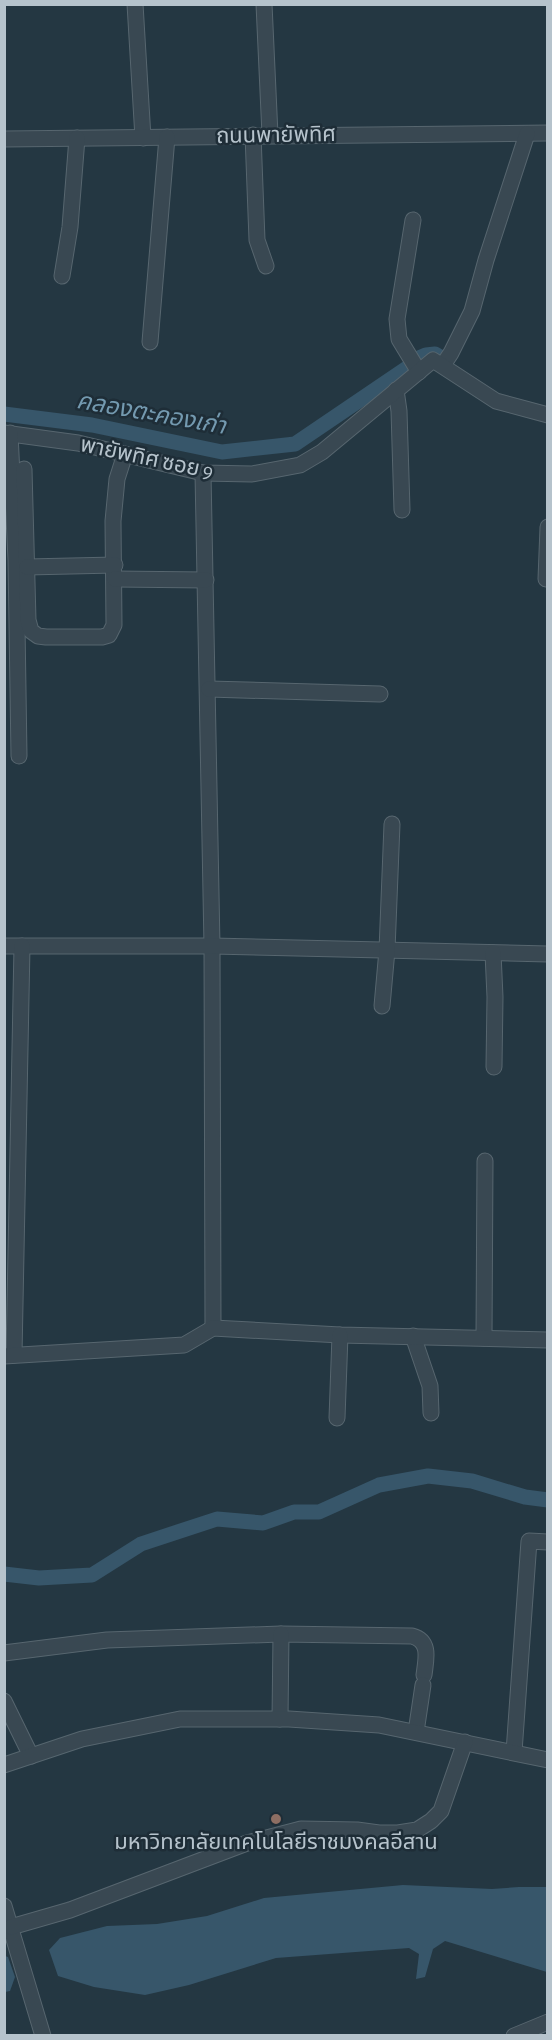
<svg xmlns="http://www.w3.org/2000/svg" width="552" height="2040" font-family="'Alegreya Sans','Noto Sans Thai',sans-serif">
  <rect width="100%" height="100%" fill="#243742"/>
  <g fill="#37566a">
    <polygon points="403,1885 492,1889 519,1887 547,1887 547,1972 445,1941 433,1949 425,1977 416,1979 419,1954 409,1948 276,1958 189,1985 145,1995 94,1987 58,1976 49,1950 60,1938 107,1926 157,1924 207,1916 264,1898"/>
    <polygon points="5,1956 8,1957 15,1977 10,1991 5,1992"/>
  </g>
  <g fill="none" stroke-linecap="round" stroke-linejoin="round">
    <g stroke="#37566a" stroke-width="15">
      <polyline points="419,358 426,355 435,354 440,357"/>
      <polyline points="4,414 92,425 222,452 295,444 410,366"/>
      <polyline points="4,1574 39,1578 92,1575 141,1544 217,1519 263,1523 294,1512 319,1512 379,1485 428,1476 472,1481 525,1497 548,1500"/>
    </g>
    <defs>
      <g id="minor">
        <polyline points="135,4 143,138"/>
        <polyline points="264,4 270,135"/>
        <polyline points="253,135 257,240 266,266"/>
        <polyline points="4,139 548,133"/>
        <polyline points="413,220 397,319 399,339 419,372"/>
        <polyline points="62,276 70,227 77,138"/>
        <polyline points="150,342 167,137"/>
        <polyline points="443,365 451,353 472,311 486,260 527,134"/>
        <polyline points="396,390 399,411 402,510"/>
        <polyline points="4,433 78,443 203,473 252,474 300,465 322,452 433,360 496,401 548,415"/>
        <polyline points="10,433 16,560 19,756"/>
        <polyline points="24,469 28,620 31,631 38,636 46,637 102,637 109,635 114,625 113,521 117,479 125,454"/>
        <polyline points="203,473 212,946 213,1328"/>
        <polyline points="27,567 115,565"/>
        <polyline points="115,579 206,580"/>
        <polyline points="546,579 548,527"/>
        <polyline points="209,689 380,694"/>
        <polyline points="4,946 212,946 548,954"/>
        <polyline points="493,953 495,997 494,1067"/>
        <polyline points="382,1006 387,950 392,824"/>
        <polyline points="413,1336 430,1386 431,1413"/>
        <polyline points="484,1338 485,1161"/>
        <polyline points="14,1355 22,946"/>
        <polyline points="4,1356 184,1345 213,1328 340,1335 548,1340"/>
        <polyline points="337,1418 340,1335"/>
        <path d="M4,1653L107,1640L281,1634L412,1636C431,1641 426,1659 424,1675"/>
        <polyline points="4,1701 31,1756"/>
        <polyline points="280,1719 281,1634"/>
        <polyline points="416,1732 423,1685"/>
        <polyline points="514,1752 529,1541 548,1542"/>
        <polyline points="4,1765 82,1739 180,1719 289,1719 379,1725 548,1760"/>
        <polyline points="4,1906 43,2036"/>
        <polyline points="11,1927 70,1910 247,1843 301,1829 357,1830 379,1833 398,1833 417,1830 431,1821 441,1811 465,1742"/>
        <polyline points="514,2036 548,2022"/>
      </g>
    </defs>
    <use href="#minor" stroke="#57666f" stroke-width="17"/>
    <use href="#minor" stroke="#394852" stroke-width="15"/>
  </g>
  <circle fill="#8d6e63" stroke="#1e2d37" stroke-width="2" cx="276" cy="1819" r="6"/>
  <g text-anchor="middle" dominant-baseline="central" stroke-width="5" stroke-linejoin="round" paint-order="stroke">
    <g font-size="22" fill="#b6c3cc" stroke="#1e2d37">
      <text transform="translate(276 135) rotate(-1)">ถนนพายัพทิศ</text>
      <text transform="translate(147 458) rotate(12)">พายัพทิศ ซอย 9</text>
    </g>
    <g font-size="22" fill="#b6c3cc" stroke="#1e2d37">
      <text x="276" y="1842">มหาวิทยาลัยเทคโนโลยีราชมงคลอีสาน</text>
    </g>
    <g font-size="24" font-style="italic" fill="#749ab0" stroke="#1e2d37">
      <text transform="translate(151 414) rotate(10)">คลองตะคองเก่า</text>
    </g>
  </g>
  <rect width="552" height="2040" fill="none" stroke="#b6c3cc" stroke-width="12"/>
</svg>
